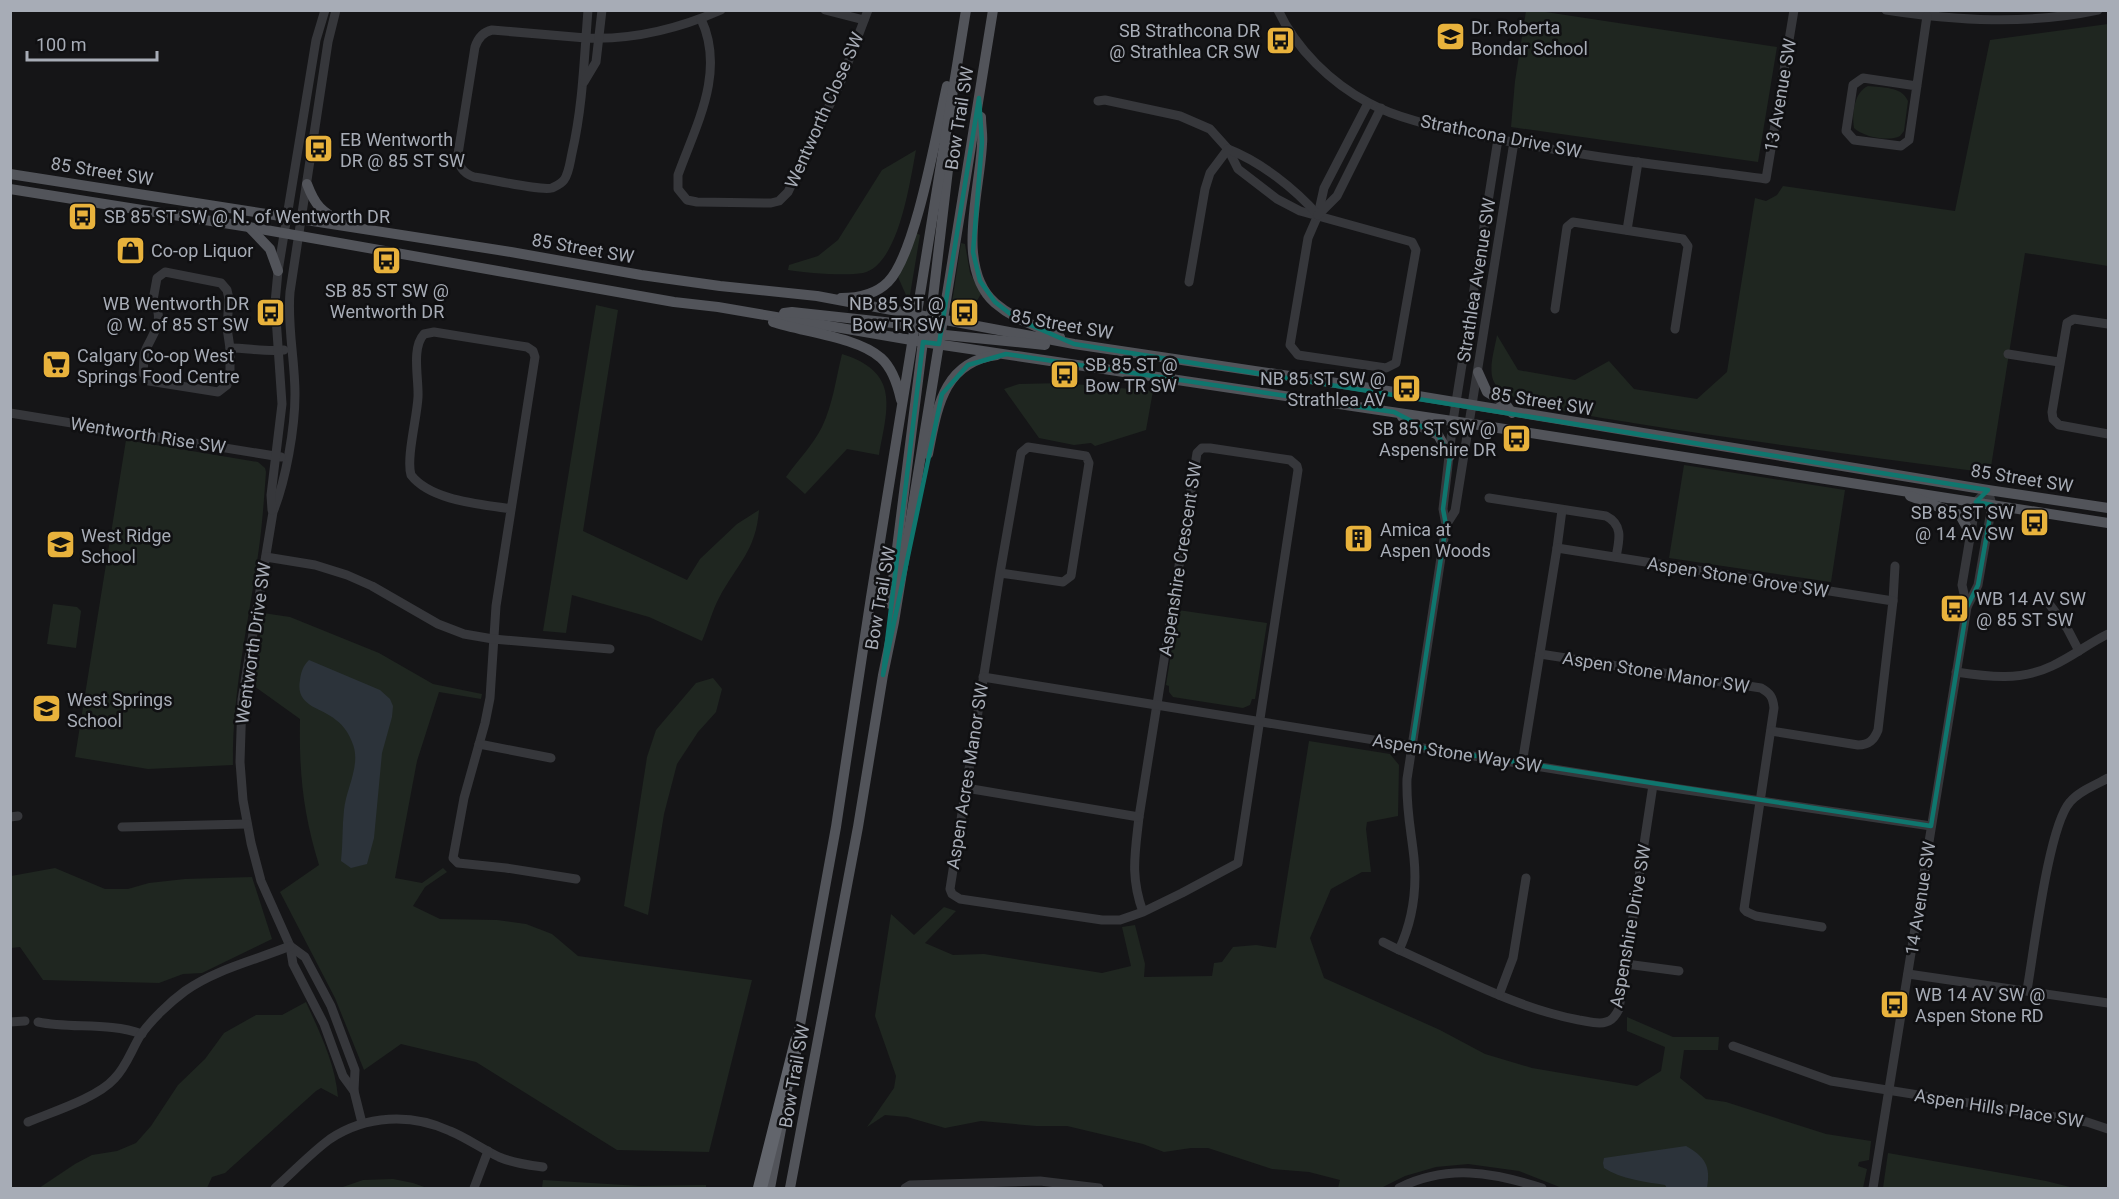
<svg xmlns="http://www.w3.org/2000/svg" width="2119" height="1199" font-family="Roboto,sans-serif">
  <rect width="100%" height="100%" fill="#151517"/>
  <g fill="#1f2620">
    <polygon points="1526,11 1539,11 1777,47 1758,162 1511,127 1515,81"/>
    <path d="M2108,24V266L2025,253L1990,473C1871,457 1752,442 1633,423C1600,417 1522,409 1498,387C1485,376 1495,349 1497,335L1518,370L1575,380L1609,361L1634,389L1697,399L1727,372L1755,198L1766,201L1777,195L1783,186L1955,211L1990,40Z"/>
    <path d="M1868,86C1882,88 1902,86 1908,101L1904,131L1900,136C1889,142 1863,137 1854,128C1852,114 1854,92 1868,86Z"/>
    <path d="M916,150C910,181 899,265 863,273C846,276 805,273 788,270L789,265L818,256L838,240L882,170Z"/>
    <polygon points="916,233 920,235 910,295 906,295 898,277"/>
    <polygon points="961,243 965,244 970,273 981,294 973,307 952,303"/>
    <path d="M596,305L618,310L583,531L687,580L700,559L737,524L759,510C756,551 737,564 719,598C712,611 708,627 702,641L649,617L572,595L566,633L543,631Z"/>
    <path d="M842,354C900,372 888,407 879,455L847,449L805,494L786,477C798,460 813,445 822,427C833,404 836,378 842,354Z"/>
    <polygon points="1063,383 1153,391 1146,430 1095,446 1091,443 1074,445 1039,438 1004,389 1019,384"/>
    <path d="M126,440L258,462L265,468L266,472C264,500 262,528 258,555C248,625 232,694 233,765L148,769L75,757Z"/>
    <polygon points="1684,465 1845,490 1831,582 1669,558"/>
    <polygon points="53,604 77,607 81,611 76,648 47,644"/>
    <polygon points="1178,610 1267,623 1255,699 1252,699 1250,705 1243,708 1173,697 1169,692 1169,686 1166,685"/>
    <path d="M263,613L290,617L379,653L433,684L482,694L481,699L439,692L417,761L395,878L422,883L443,868L447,872L425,887L413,906L440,919L497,920L526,924L552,934L578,956L752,980L709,1152L617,1150L476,1062L401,1044L364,1070L335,998L280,892L319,865C303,813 299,773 300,719L254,686Z"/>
    <polygon points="713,678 722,689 716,712 698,732 677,764 664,814 648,915 624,906 647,757 656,730 696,683"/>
    <polygon points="1309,741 1390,754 1399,765 1398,816 1367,822 1366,829 1371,872 1362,872 1331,889 1310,938 1324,978 1440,1030 1485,1054 1532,1068 1637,1086 1661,1071 1665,1047 1627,1031 1627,1017 1673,1037 1719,1037 1718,1050 1684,1050 1680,1078 1706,1099 1726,1102 1826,1134 1871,1141 1869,1160 1859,1162 1858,1166 1867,1169 1863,1188 1562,1188 1519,1171 1468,1164 1436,1167 1405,1176 1381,1188 1338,1188 1340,1180 1309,1172 1272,1169 1208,1148 1191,1148 1164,1152 1143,1144 1067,1126 1036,1126 981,1121 945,1128 907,1117 885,1115 867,1127 894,1088 896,1076 875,1016 891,914 914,935 944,907 956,911 925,943 953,955 984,954 1102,973 1131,966 1122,927 1135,925 1145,964 1144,977 1212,976 1214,963 1222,962 1233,947 1256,945 1276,948"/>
    <polygon points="55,868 105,889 128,889 149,883 185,879 252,877 272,939 202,973 183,974 159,983 43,980 20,947 11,948 11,876"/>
    <path d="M306,1002C320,1033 335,1063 338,1097L321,1088L316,1091L225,1173L212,1177L207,1188H39L75,1164L92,1155L117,1151L136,1143L151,1126L178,1085L205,1059L224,1033L256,1015H282Z"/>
    <polygon points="1888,1153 2046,1181 2074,1188 1883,1188"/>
    <polygon points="393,1179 413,1183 427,1188 340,1188 363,1180"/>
    <polygon points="543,1180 640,1186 706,1185 706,1188 542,1188"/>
  </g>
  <g fill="#2c333a">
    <path d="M309,660L380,690L390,699L393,706L392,717L382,753L374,838L367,864L351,868L341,861C343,844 342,827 344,810C346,788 362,764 352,742C349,734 344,726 336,720C321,707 295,707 300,680C301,672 303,666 309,660Z"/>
    <path d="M1686,1146C1705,1157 1711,1166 1707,1188H1667L1665,1185C1646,1182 1621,1179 1604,1168L1603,1163L1604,1158Z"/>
  </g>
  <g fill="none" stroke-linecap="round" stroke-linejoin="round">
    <g stroke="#36373b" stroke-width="9">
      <path d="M336,10L328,42L290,292C287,326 295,360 295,394C295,428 286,480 273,512L242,700L240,762L243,800L251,843L261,881L290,946L293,964L324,1024L343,1076L354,1091"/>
      <path d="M588,10C584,59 583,105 572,153C570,162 569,173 564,180C561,184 556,186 552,188C540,191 490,179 474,177C462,173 458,165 458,154L475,47C478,38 483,32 492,30L586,38C633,40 678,29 721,10"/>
      <polyline points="825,10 864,20"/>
      <path d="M1278,10C1296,49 1331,83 1369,103C1402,121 1446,128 1482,136C1576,156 1671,166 1766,179L1794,10"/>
      <path d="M1886,10C1958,21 2027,25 2098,10"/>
      <path d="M701,19C726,72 696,125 678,175V189L687,200L697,202L771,203L779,201L788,192L841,81L868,10"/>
      <polyline points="584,82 596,62 602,10"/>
      <polyline points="1917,86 1863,78 1853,85 1846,131 1854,140 1901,146 1909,140 1927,16"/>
      <polyline points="1098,101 1105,100 1180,116 1210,129 1228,149 1238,169 1277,199 1300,211 1412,242 1416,250 1396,363 1386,368 1298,355 1290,345 1308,238 1318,215 1324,188 1368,103"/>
      <path d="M1498,139L1453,421L1443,509L1446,525L1407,779C1406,809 1411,830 1414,858C1417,889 1412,922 1399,950C1458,976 1516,1008 1579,1020C1587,1021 1598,1025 1606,1022C1612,1021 1616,1015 1619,1009L1653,785"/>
      <path d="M1228,149C1261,162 1294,188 1318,215"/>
      <polyline points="1318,215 1337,196 1381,108"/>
      <polyline points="1627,230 1638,162"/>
      <path d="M165,272L221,283L227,290L229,299L227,328L230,348V372L227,385L218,392L149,381L143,373C144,365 143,355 146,349C155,330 165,320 153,300L157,278Z"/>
      <polyline points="1189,282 1205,189 1210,173 1228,149"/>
      <polyline points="1555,309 1567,227 1573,222 1683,239 1688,246 1675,329"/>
      <polyline points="2108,324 2074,319 2067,323 2052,412 2053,419 2059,425 2108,434"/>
      <path d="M230,348C248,348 266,352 284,350"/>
      <polyline points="2008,354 2059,362"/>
      <polyline points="10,413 281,457"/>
      <path d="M1489,498L1606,516C1624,525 1619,541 1616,557"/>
      <path d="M511,509C481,504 431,501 411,475C406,458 417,418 418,397C419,379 411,348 424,334L434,332L527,347L533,351L535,357L496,606L490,698L485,723L464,798L453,858L458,863L506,868L576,879"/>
      <polyline points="272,510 271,495 282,404 275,303 278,271 316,40 325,10"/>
      <polyline points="1446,525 1455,511 1514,142"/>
      <polyline points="1557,548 1562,510"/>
      <polyline points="266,557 315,565 347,575 372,586 438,624 464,634 493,639 610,649"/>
      <path d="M1000,573L1063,582L1071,576L1089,463L1086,456L1028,447L1021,453L1000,573L950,889L952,894L960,899L1102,920H1120L1143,912L1182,893L1238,863L1298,470L1297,466L1290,460L1210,448H1202L1197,453L1139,817C1135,854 1130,876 1143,912"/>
      <polyline points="1893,601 1895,566"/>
      <polyline points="2050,605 2067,628 2079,651"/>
      <polyline points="1967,607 1962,585 1976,502 1988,490"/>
      <path d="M1540,654L1761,688C1770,693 1773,697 1774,708L1744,909L1747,912L1756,916L1822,927"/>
      <path d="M1956,672C1989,677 2021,681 2052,666C2072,657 2089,643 2108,634"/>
      <polyline points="983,677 1653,785 1931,826"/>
      <polyline points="479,744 551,758"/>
      <path d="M1522,764L1557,548L1893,601L1878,730C1874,740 1869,745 1858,745L1771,731"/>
      <polyline points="966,788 1139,817"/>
      <polyline points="10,817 18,816"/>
      <polyline points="122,827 247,824"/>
      <polyline points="1383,942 1399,950"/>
      <polyline points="290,946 305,957 331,1006 355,1070 354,1091 362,1123"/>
      <polyline points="1626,964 1679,971"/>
      <polyline points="1908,974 2108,1003"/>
      <path d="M2027,990C2034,952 2048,827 2070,802C2079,791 2096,785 2108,778"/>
      <polyline points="1499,995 1513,958 1526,878"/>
      <polyline points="10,1022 25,1021"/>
      <path d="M38,1022C72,1029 108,1022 142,1034"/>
      <polyline points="1733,1046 1831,1081 2087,1122 2108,1129"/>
      <path d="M28,1122C52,1112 97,1098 114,1079C126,1067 131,1051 140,1036C151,1020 170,1002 185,991C216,969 256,960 290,946"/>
      <path d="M275,1188C293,1172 311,1153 330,1139C366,1115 411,1113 450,1131C467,1138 482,1149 499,1157C513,1163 528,1165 543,1167"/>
      <polyline points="474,1188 488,1151"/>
      <polyline points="905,1188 910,1185 1040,1181 1099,1188"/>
      <path d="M1399,1188C1447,1164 1492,1172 1542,1188"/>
      <polyline points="1873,1188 1967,607 1978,585 1992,505 1988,490"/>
    </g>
    <g stroke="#52545a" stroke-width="10">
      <path d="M981,117C981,126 983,135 982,144C980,190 955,268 995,303C1016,321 1036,325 1060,337"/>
      <polyline points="10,174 511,252 641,275 720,286 817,296 1074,344 1370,388 1988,490 2108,508"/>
      <path d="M307,184C316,208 322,211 343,224"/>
      <polyline points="10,189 249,227 674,302 718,307 923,342 1479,425 2108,523"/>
      <polyline points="250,228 270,249 278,271"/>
      <path d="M841,298C857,298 876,294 888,282C916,254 937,129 947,86"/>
      <polyline points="784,313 792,312 921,326"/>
      <path d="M773,322C803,332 858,337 881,358C892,368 898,386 901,400"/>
      <polyline points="935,334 1045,345"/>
      <polyline points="939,344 932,335 931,315 951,144"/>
      <polyline points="1478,372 1487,392 1505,403 1512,413"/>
      <polyline points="1402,417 1438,435 1450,456"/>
      <path d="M928,454C937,410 942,362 997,355"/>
      <polyline points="1910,496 1960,515 1970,533"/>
      <polyline points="890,604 924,333 923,325 916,315"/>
      <polyline points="796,1047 836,827 871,597 966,10"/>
      <polyline points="770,1188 782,1124"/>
      <polyline points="790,1188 858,827 883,675 894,622 993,10"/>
    </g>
    <polyline stroke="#62656c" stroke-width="14" points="760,1188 797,1041"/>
  </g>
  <path fill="none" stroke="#0f766e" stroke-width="4.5" stroke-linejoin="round" d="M979,98L982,142L973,252L980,281L995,302L1017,319L1074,344L1988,490L1976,502L1992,505L1978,585L1967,607L1931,826L1412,746L1446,525L1443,509L1450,456L1438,435L1394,412L1006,354L968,365L942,394L883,675L923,342L939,344Z"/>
  <defs>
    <symbol id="school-square" viewBox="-11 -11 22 22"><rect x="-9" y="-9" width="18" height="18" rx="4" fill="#e8b23c" stroke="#101012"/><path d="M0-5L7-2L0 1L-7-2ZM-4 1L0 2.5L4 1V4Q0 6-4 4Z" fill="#111"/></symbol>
    <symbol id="bus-square" viewBox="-11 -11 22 22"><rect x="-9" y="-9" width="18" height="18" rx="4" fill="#e8b23c" stroke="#101012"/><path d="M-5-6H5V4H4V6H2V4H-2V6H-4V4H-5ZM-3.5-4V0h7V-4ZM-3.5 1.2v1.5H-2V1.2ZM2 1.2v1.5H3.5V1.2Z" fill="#111"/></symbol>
    <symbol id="shop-square" viewBox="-11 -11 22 22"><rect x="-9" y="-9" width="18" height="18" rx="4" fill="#e8b23c" stroke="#101012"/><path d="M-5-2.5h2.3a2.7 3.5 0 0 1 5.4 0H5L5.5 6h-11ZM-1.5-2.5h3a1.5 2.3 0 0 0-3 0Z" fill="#111"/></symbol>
    <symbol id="supermarket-square" viewBox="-11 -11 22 22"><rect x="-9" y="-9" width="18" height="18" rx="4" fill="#e8b23c" stroke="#101012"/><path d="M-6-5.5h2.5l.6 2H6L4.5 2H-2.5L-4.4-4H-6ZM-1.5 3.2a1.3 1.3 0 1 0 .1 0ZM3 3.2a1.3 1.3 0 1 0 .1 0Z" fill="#111"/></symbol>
    <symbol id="building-square" viewBox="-11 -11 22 22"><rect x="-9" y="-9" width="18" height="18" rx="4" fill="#e8b23c" stroke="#101012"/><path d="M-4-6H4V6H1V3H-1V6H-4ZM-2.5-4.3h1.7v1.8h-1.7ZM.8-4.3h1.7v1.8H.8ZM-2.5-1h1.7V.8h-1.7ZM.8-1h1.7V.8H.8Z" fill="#111"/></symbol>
  </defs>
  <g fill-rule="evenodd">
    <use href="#school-square" x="1434" y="20" width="33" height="33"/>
    <use href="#bus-square" x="1264" y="24" width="33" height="33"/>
    <use href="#bus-square" x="302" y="132" width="33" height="33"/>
    <use href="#bus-square" x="66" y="200" width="33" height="33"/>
    <use href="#shop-square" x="114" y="234" width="33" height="33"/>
    <use href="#bus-square" x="370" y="244" width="33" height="33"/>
    <use href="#bus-square" x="254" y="296" width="33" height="33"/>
    <use href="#bus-square" x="948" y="296" width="33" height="33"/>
    <use href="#supermarket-square" x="40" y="348" width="33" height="33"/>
    <use href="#bus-square" x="1048" y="358" width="33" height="33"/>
    <use href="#bus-square" x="1390" y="372" width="33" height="33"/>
    <use href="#bus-square" x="1500" y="422" width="33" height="33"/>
    <use href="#bus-square" x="2018" y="506" width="33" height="33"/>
    <use href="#building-square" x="1342" y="522" width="33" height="33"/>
    <use href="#school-square" x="44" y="528" width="33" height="33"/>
    <use href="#bus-square" x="1938" y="592" width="33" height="33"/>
    <use href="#school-square" x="30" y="692" width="33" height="33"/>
    <use href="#bus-square" x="1878" y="988" width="33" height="33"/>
  </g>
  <g text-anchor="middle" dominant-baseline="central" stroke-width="5" stroke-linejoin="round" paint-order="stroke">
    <g font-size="18" fill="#a7acb6" stroke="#101012" text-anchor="start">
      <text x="1471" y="27">Dr. Roberta<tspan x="1471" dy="21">Bondar School</tspan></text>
      <text x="1260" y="30" text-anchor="end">SB Strathcona DR<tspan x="1260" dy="21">@ Strathlea CR SW</tspan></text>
      <text x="340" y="139">EB Wentworth<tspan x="340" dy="21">DR @ 85 ST SW</tspan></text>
      <text x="104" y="216">SB 85 ST SW @ N. of Wentworth DR</text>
      <text x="151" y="250">Co-op Liquor</text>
      <text x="387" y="290" text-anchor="middle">SB 85 ST SW @<tspan x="387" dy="21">Wentworth DR</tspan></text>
      <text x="249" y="303" text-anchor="end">WB Wentworth DR<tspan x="249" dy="21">@ W. of 85 ST SW</tspan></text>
      <text x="944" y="303" text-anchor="end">NB 85 ST @<tspan x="944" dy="21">Bow TR SW</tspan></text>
      <text x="77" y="355">Calgary Co-op West<tspan x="77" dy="21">Springs Food Centre</tspan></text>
      <text x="1085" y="364">SB 85 ST @<tspan x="1085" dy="21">Bow TR SW</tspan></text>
      <text x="1386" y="378" text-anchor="end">NB 85 ST SW @<tspan x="1386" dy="21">Strathlea AV</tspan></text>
      <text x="1496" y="428" text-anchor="end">SB 85 ST SW @<tspan x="1496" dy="21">Aspenshire DR</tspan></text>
      <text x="2014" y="512" text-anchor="end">SB 85 ST SW<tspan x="2014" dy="21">@ 14 AV SW</tspan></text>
      <text x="1380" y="529">Amica at<tspan x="1380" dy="21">Aspen Woods</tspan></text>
      <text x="81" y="535">West Ridge<tspan x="81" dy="21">School</tspan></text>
      <text x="1976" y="598">WB 14 AV SW<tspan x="1976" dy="21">@ 85 ST SW</tspan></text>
      <text x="67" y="699">West Springs<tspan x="67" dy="21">School</tspan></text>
      <text x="1915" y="994">WB 14 AV SW @<tspan x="1915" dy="21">Aspen Stone RD</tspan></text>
    </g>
    <g font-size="18" fill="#a7acb6" stroke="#101012">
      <text transform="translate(1780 95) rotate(-80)">13 Avenue SW</text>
      <text transform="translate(824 110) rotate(-66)">Wentworth Close SW</text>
      <text transform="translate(959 118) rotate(-81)">Bow Trail SW</text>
      <text transform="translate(1501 136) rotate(11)">Strathcona Drive SW</text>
      <text transform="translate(102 171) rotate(9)">85 Street SW</text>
      <text transform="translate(583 248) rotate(10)">85 Street SW</text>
      <text transform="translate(1476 280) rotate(-81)">Strathlea Avenue SW</text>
      <text transform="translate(1062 324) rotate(10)">85 Street SW</text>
      <text transform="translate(1542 401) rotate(9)">85 Street SW</text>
      <text transform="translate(148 435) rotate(9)">Wentworth Rise SW</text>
      <text transform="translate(2022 478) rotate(9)">85 Street SW</text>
      <text transform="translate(1180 559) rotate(-81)">Aspenshire Crescent SW</text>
      <text transform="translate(1738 577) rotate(9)">Aspen Stone Grove SW</text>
      <text transform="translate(880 598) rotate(-80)">Bow Trail SW</text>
      <text transform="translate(253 643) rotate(-82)">Wentworth Drive SW</text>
      <text transform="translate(1656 672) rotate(9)">Aspen Stone Manor SW</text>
      <text transform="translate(1457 753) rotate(9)">Aspen Stone Way SW</text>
      <text transform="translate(967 776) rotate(-81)">Aspen Acres Manor SW</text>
      <text transform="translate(1920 898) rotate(-81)">14 Avenue SW</text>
      <text transform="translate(1630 926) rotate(-80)">Aspenshire Drive SW</text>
      <text transform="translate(794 1076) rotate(-80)">Bow Trail SW</text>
      <text transform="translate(1999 1108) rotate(9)">Aspen Hills Place SW</text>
    </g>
  </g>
  <rect width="2119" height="1199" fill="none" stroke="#a7acb6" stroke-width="24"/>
  <path d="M27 51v9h130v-9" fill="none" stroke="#a7acb6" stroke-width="3"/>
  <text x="36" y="51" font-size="18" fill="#a7acb6" stroke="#101012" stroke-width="4.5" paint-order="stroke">100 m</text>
</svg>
